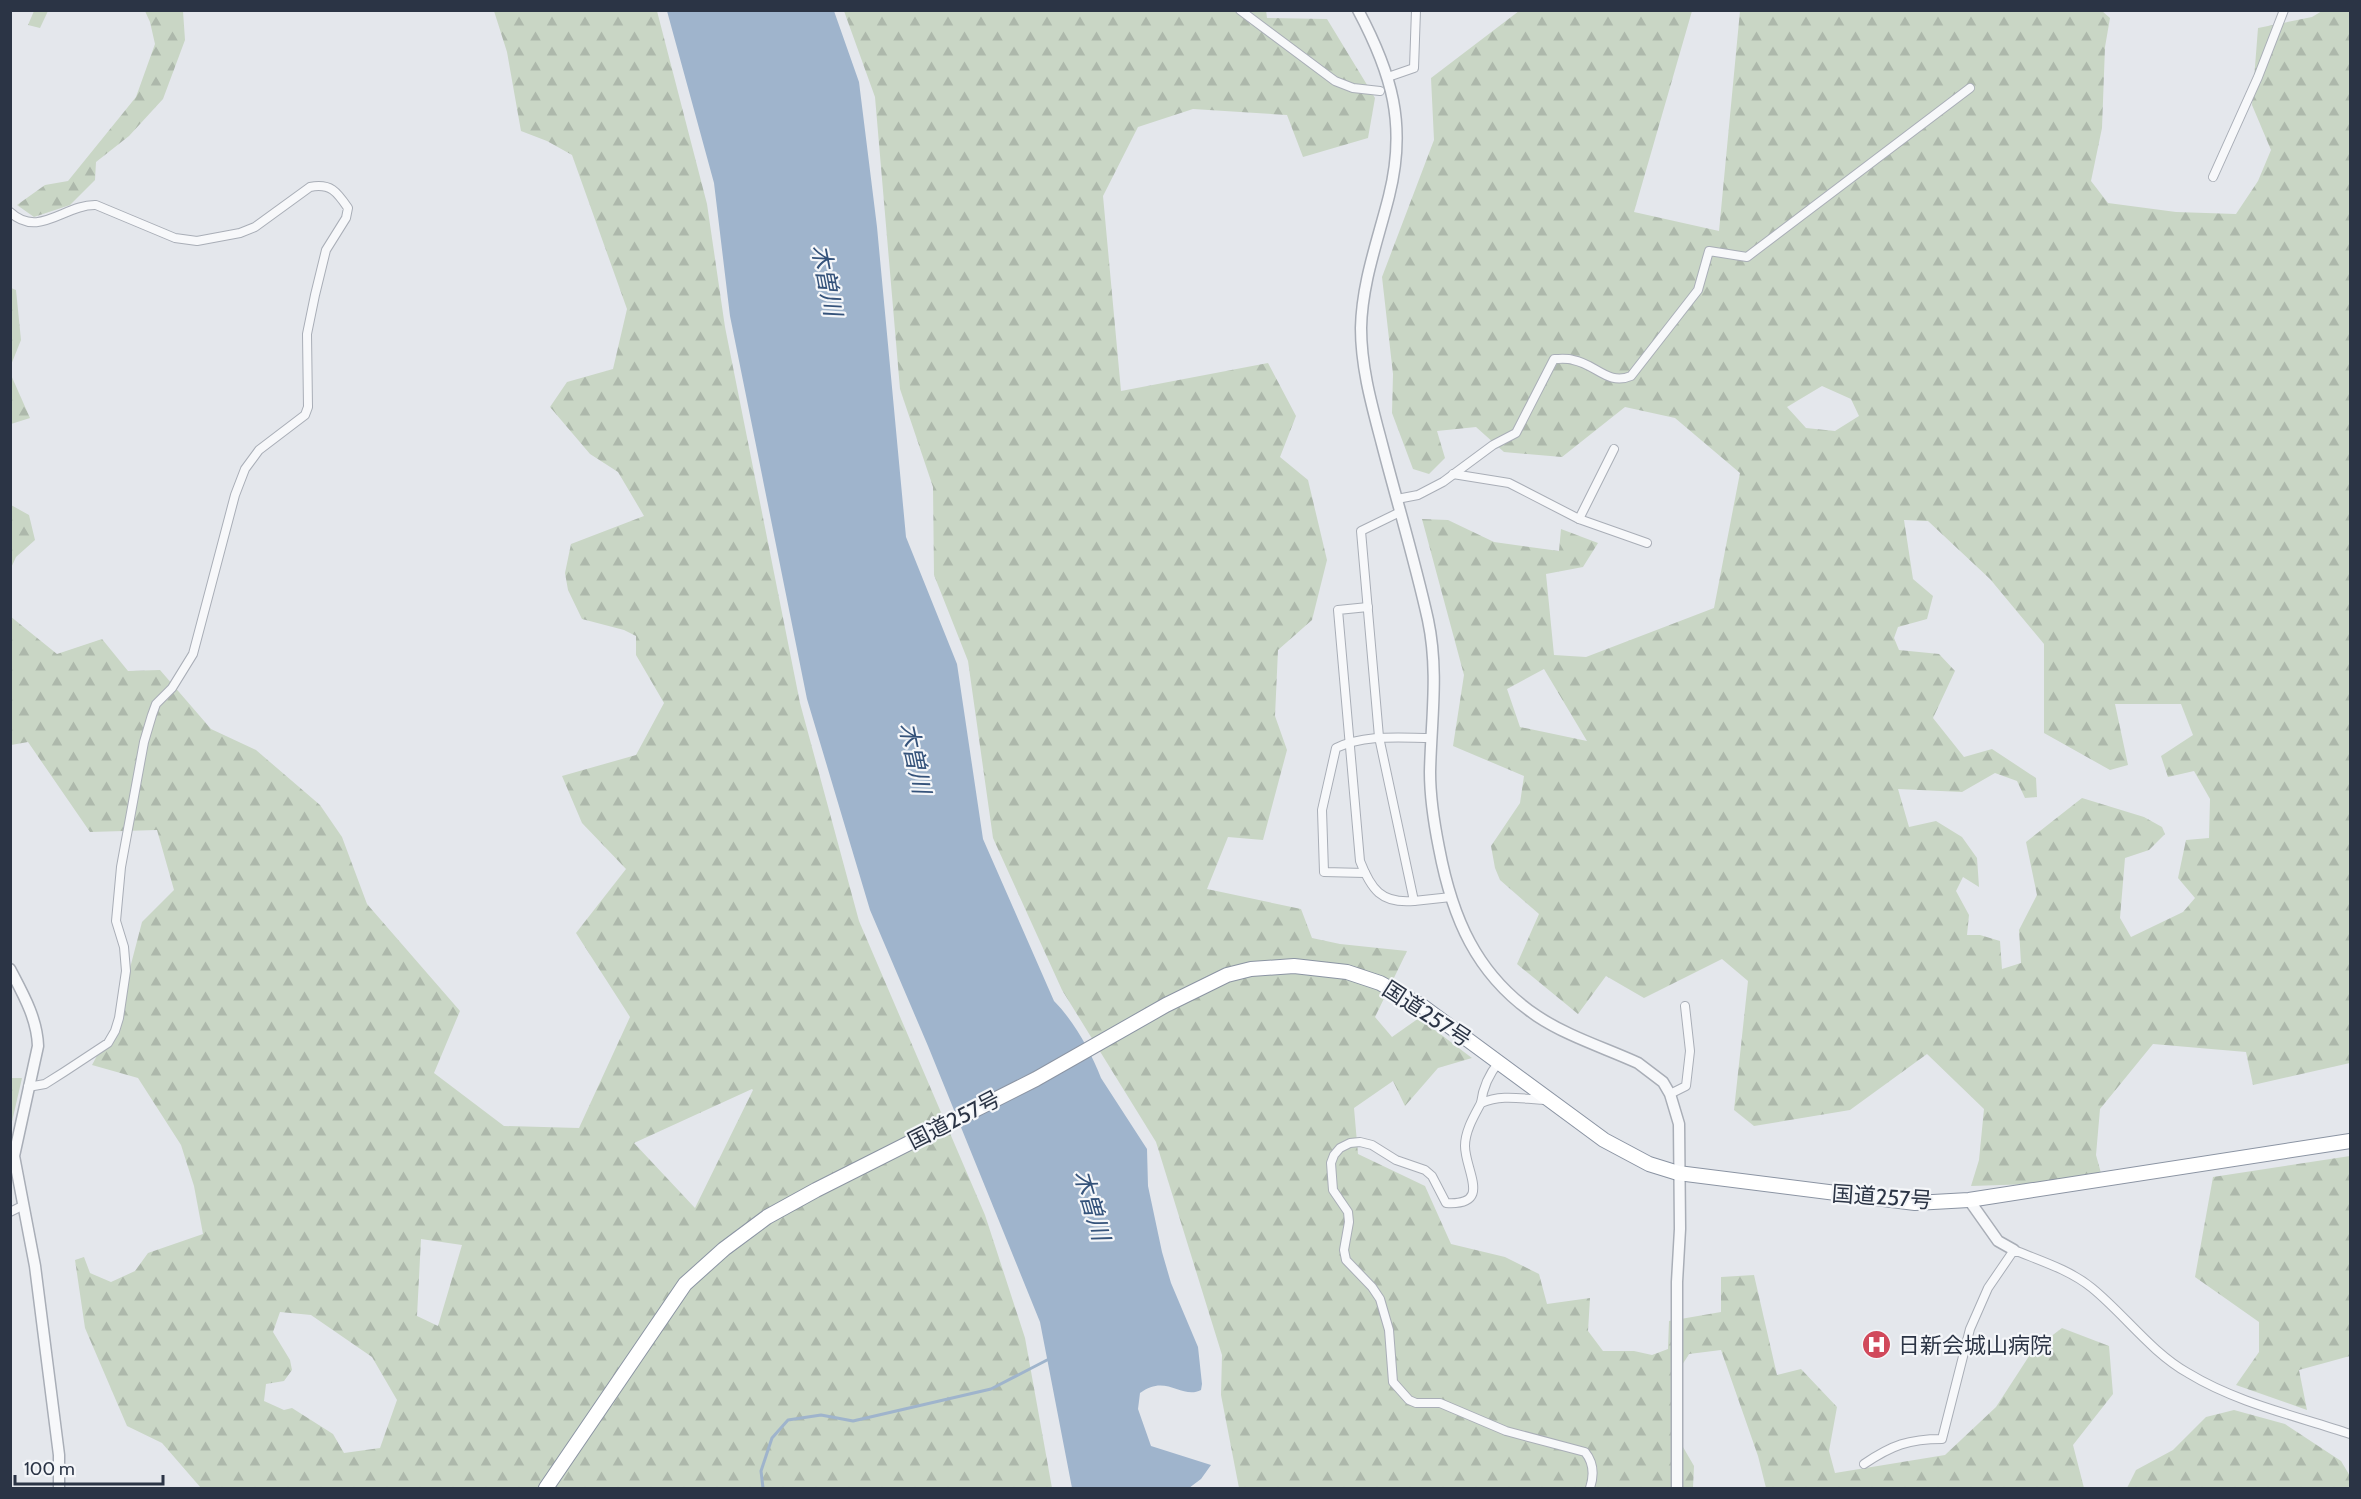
<svg xmlns="http://www.w3.org/2000/svg" width="2361" height="1499" font-family="Cabin,'Noto Sans JP',sans-serif">
  <defs>
    <pattern id="forest-firs" width="22" height="20" patternUnits="userSpaceOnUse" patternTransform="scale(1.5)"><rect width="22" height="20" fill="#c9d6c5"/><path d="M5 1l3.5 6h-7zM16 11l3.5 6h-7z" fill="#adb8ab"/></pattern>
  </defs>
  <rect width="100%" height="100%" fill="#e4e7ec"/>
  <g fill="url(#forest-firs)" fill-rule="evenodd">
    <polygon points="1266,10 1267,18 1327,19 1375,98 1368,138 1303,157 1287,115 1193,109 1138,127 1103,196 1121,391 1268,363 1296,416 1280,457 1308,480 1327,560 1312,620 1278,650 1275,716 1287,750 1263,840 1228,837 1207,889 1301,909 1312,938 1340,944 1407,951 1375,1017 1392,1037 1419,1018 1472,1058 1438,1068 1405,1106 1393,1081 1354,1108 1358,1154 1425,1186 1451,1244 1505,1257 1539,1274 1547,1304 1590,1298 1588,1331 1603,1351 1634,1351 1652,1355 1668,1349 1669,1321 1721,1312 1721,1277 1754,1275 1777,1375 1801,1369 1837,1407 1829,1451 1835,1473 1945,1455 1996,1407 2033,1350 2062,1328 2109,1346 2113,1394 2073,1445 2084,1488 1766,1488 1758,1456 1721,1350 1689,1354 1672,1381 1672,1428 1694,1466 1693,1488 1239,1488 1221,1395 1222,1355 1156,1142 1062,990 993,838 968,661 934,575 933,487 900,389 875,97 844,11"/>
    <polygon points="34,11 48,11 40,28 28,25"/>
    <polygon points="145,11 183,11 185,40 163,99 129,136 96,162 95,180 70,205 34,217 17,205 45,185 68,181 136,97 155,44 150,22"/>
    <path d="M494,11H657L707,204L725,327L800,703L859,921L985,1215L1025,1338L1052,1488H201L162,1443L127,1426L85,1328L75,1260L84,1257L90,1273L111,1282L135,1271L148,1253L203,1234L194,1186L181,1145L138,1078L92,1065L117,1018L142,922L174,890L157,830L90,832L28,742L11,745L10,616L57,654L102,639L128,671L160,670L211,729L256,750L320,805L342,837L367,904L460,1011L434,1073L504,1126L579,1128L630,1017L576,933L626,869L582,823L562,776L636,755L664,703L636,655V636L624,630L582,619L568,590L565,573L571,544L644,516L618,472L590,454L550,407L567,382L613,369L627,309L572,155L547,141L521,131L507,52ZM752,1089L753,1090L695,1208L634,1143ZM421,1239L462,1245L438,1326L417,1316ZM280,1312L311,1315L372,1357L397,1400L380,1448L344,1453L333,1434L292,1408L284,1410L264,1401L266,1384L284,1381L292,1370L290,1360L273,1332Z"/>
    <path d="M1519,11H1692L1634,212L1719,231L1740,11H2102L2110,18L2105,47L2102,128L2091,181L2108,203L2176,212L2236,214L2258,181L2271,150L2252,105L2258,28L2312,17L2322,11H2350V1063L2253,1085L2246,1052L2153,1044L2100,1109L2096,1155L2101,1173L2033,1184L1971,1186L1979,1160L1984,1109L1927,1054L1850,1110L1754,1126L1734,1110L1748,981L1722,959L1644,998L1606,976L1578,1014L1517,964L1539,914L1500,880L1495,868L1491,846L1520,803L1524,776L1453,746L1464,675L1422,519L1448,520L1494,542L1559,551L1561,529L1598,543L1583,567L1546,574L1554,655L1586,657L1714,608L1740,473L1675,418L1625,407L1562,457L1504,452L1476,427L1437,431L1445,458L1429,474L1413,469L1392,413L1393,374L1382,277L1434,140L1431,78ZM1822,386L1851,399L1859,416L1835,431L1806,428L1787,407ZM1904,520L1928,521L1990,579L2044,644V733L2110,770L2128,765L2115,704H2181L2193,735L2161,756L2168,777L2194,771L2210,799L2209,838L2186,840L2178,878L2195,898L2183,912L2131,937L2120,918L2125,858L2149,850L2165,834L2162,827L2144,817L2082,798L2026,842L2037,895L2019,930L2021,963L2002,969L2000,941L1980,935H1967L1969,915L1956,891L1963,877L1979,887L1977,858L1962,837L1936,821L1909,827L1898,789L1962,792L1995,773L2017,781L2025,798L2037,797L2036,778L1992,749L1964,757L1933,718L1955,671L1939,654L1899,650L1894,638L1898,627L1927,619L1933,596L1913,579ZM1544,669L1587,741L1520,727L1507,689Z"/>
    <polygon points="11,288 16,290 21,340 11,365"/>
    <polygon points="11,375 30,418 11,424 10,424"/>
    <polygon points="11,505 29,515 35,540 16,557 11,568"/>
    <polygon points="11,1078 22,1078 11,1126 10,1078"/>
    <polygon points="2350,1156 2350,1356 2299,1370 2307,1410 2236,1385 2259,1352 2259,1322 2195,1277 2213,1177"/>
    <polygon points="2234,1410 2285,1424 2341,1461 2350,1476 2350,1488 2127,1488 2136,1470 2173,1450 2206,1417"/>
  </g>
  <path fill="#9fb4cc" d="M667,11H834L859,82L877,227L906,537L957,664L983,839L1054,1001C1074,1021 1091,1052 1101,1078L1147,1149L1148,1186L1162,1252L1171,1283L1198,1347L1202,1384L1201,1390C1182,1400 1166,1373 1140,1393L1138,1409L1151,1446L1211,1465L1201,1479L1189,1488H1072L1040,1322L928,1046L870,910L807,699L730,316L714,183Z"/>
  <g fill="none" stroke-linecap="round" stroke-linejoin="round">
    <polyline stroke="#9fb4cc" stroke-width="3" points="763,1488 761,1471 772,1438 788,1420 821,1415 853,1421 991,1389 1049,1359"/>
    <defs>
      <g id="minor">
        <polyline points="1240,10 1335,81 1353,88 1380,91"/>
        <polyline points="1388,77 1414,68 1416,10"/>
        <polyline points="2213,177 2258,77 2284,10"/>
        <path d="M10,212C39,239 65,204 96,205L175,238L197,241L240,233L255,227L310,187C331,183 337,192 348,208L346,218L326,250L315,295L307,334L308,407L305,415L259,450L245,469L235,495L193,654L172,688L156,704L152,715L144,742L121,867L116,921L124,947L126,971L119,1018L115,1031L108,1043L64,1072L45,1084L28,1087"/>
        <polyline points="1453,474 1509,483 1579,519 1647,543"/>
        <path d="M1397,499L1418,495L1443,482L1493,445L1516,433L1554,359C1560,359 1567,358 1573,360C1596,364 1608,386 1631,376L1698,290L1709,251L1747,257L1970,88"/>
        <polyline points="1400,512 1361,531 1379,737 1414,901 1451,897"/>
        <polyline points="1579,519 1614,449"/>
        <path d="M1368,607L1338,610L1360,861C1371,889 1381,904 1414,901"/>
        <path d="M1365,873L1324,872L1322,810L1336,748C1366,734 1400,738 1432,738"/>
        <polyline points="1670,1094 1686,1086 1690,1051 1685,1006"/>
        <path d="M1549,1100C1525,1100 1504,1093 1481,1103C1474,1116 1465,1131 1465,1146C1465,1171 1493,1206 1446,1203L1432,1176L1425,1170L1396,1160L1372,1145L1360,1142L1350,1143L1340,1148L1334,1155L1331,1163L1333,1190L1348,1212L1349,1222L1344,1250L1346,1260L1372,1287L1380,1299L1389,1330L1393,1382L1409,1400L1416,1403H1440L1506,1431L1585,1452C1594,1463 1594,1476 1590,1488"/>
        <path d="M1481,1103C1483,1087 1489,1074 1499,1062"/>
        <polyline points="10,1212 24,1205"/>
        <path d="M1864,1464C1892,1445 1909,1439 1942,1439L1970,1329L1988,1288L2014,1250C2041,1261 2070,1270 2092,1288C2125,1315 2151,1352 2188,1373C2237,1403 2297,1416 2350,1434"/>
      </g>
      <g id="tertiary">
        <path d="M1358,10C1392,74 1407,125 1389,196C1378,240 1362,282 1361,328C1361,368 1372,406 1382,444C1397,502 1415,561 1428,620C1439,672 1431,721 1430,772C1430,798 1434,823 1439,848C1452,917 1476,975 1537,1016C1567,1036 1605,1048 1638,1063L1663,1082L1670,1094L1679,1124L1680,1229L1677,1282V1488"/>
        <path d="M10,969C23,994 37,1018 38,1046L14,1156L35,1266L59,1455V1488"/>
        <polyline points="1969,1200 1998,1241 2014,1250"/>
      </g>
      <polyline id="trunk" points="546,1488 685,1284 724,1249 767,1217 816,1190 1036,1079 1166,1005 1227,975 1251,969 1294,966 1347,972 1380,983 1422,1006 1604,1140 1649,1164 1678,1173 1915,1203 1969,1200 2350,1141"/>
    </defs>
    <use href="#minor" stroke="#a9aeb7" stroke-width="10"/>
    <use href="#tertiary" stroke="#a9aeb7" stroke-width="13"/>
    <use href="#trunk" stroke="#8b94a3" stroke-width="16"/>
    <use href="#minor" stroke="#f7f8fa" stroke-width="8"/>
    <use href="#tertiary" stroke="#f7f8fa" stroke-width="10"/>
    <use href="#trunk" stroke="#fff" stroke-width="14"/>
  </g>
  <defs>
    <symbol id="hospital-disc" viewBox="-11 -11 22 22"><circle r="9.5" fill="#d1495b" stroke="#f4f6f9"/><path d="M-5-5h3v3.5h4V-5h3V5h-3V1.5h-4V5h-3Z" fill="#fff"/></symbol>
  </defs>
  <g fill-rule="evenodd">
    <use href="#hospital-disc" x="1860" y="1328" width="33" height="33"/>
  </g>
  <g text-anchor="middle" dominant-baseline="central" stroke-width="4.5" stroke-linejoin="round" paint-order="stroke">
    <g font-size="22" fill="#2b3445" stroke="#f4f6f9">
      <text transform="translate(1427 1014) rotate(33)">国道257号</text>
      <text transform="translate(954 1120) rotate(-27)">国道257号</text>
      <text transform="translate(1882 1197) rotate(4)">国道257号</text>
    </g>
    <g font-size="22" fill="#2b3445" stroke="#f4f6f9" text-anchor="start">
      <text x="1898" y="1345">日新会城山病院</text>
    </g>
    <g font-size="24" font-style="italic" fill="#34527a" stroke="#f4f6f9">
      <text transform="translate(827 280) rotate(79)">木曽川</text>
      <text transform="translate(915 758) rotate(78)">木曽川</text>
      <text transform="translate(1092 1205) rotate(74)">木曽川</text>
    </g>
  </g>
  <rect width="2361" height="1499" fill="none" stroke="#2b3445" stroke-width="24"/>
  <path d="M15 1475v9h148v-9" fill="none" stroke="#2b3445" stroke-width="3"/>
  <text x="24" y="1475" font-size="18" fill="#2b3445" stroke="#f4f6f9" stroke-width="4.5" paint-order="stroke">100 m</text>
</svg>
